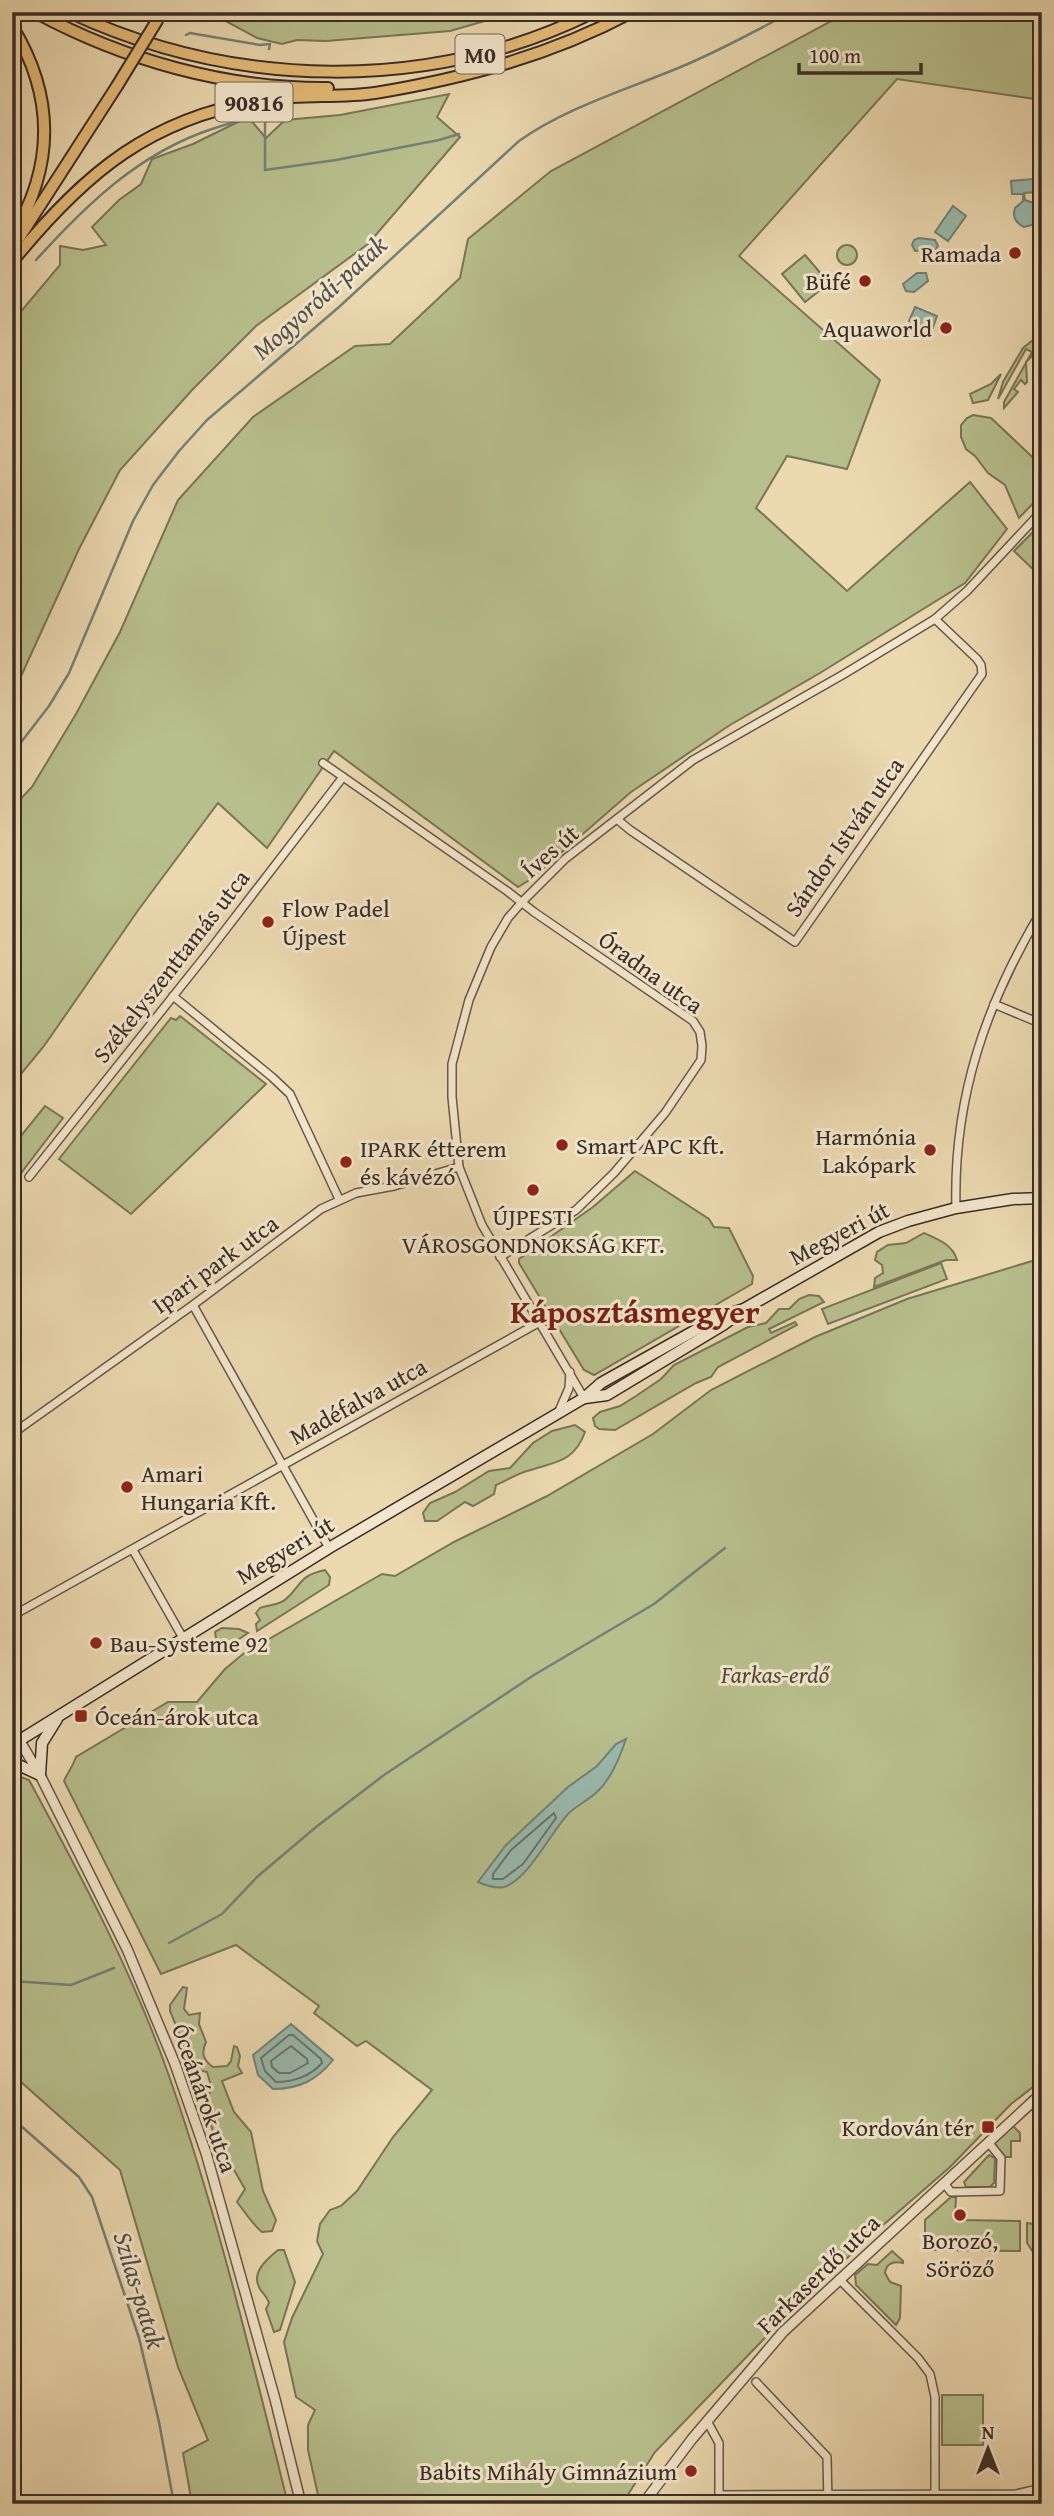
<svg xmlns="http://www.w3.org/2000/svg" width="1054" height="2516" font-family="'Gentium Book Plus',serif">
  <rect width="100%" height="100%" fill="#ecd9b0"/>
  <filter id="stains"><feTurbulence type="fractalNoise" baseFrequency=".00286" numOctaves="4"/><feColorMatrix values="0 0 0 0 .2 0 0 0 0 .09 0 0 0 0 .02 0 0 0 .5 -.17"/></filter>
  <radialGradient id="worn" r=".72"><stop offset=".6" stop-color="#630" stop-opacity="0"/><stop offset="1" stop-color="#630" stop-opacity=".3"/></radialGradient>
  <g fill="#b7bf8c" stroke="#78765a" stroke-width="2">
    <polygon points="209,12 516,12 450,31 326,41 297,40 282,44 257,38"/>
    <polygon points="848,12 1042,12 1042,100 897,79 739,256 880,380 847,469 787,456 756,508 847,591 970,482 1007,529 965,583 820,673 730,725 631,792 531,879 518,887 334,751 267,848 218,803 139,909 44,1046 12,1085 12,808 32,787 76,714 120,632 178,500 253,417 355,346 390,344 460,278 468,239 551,171"/>
    <polygon points="12,66 18,122 12,148"/>
    <polygon points="449,94 437,117 460,137 368,244 256,326 193,389 120,470 79,549 12,696 12,322 60,265 60,246 83,250 106,245 92,227 119,200 141,184 152,159 193,144 248,117 266,138 285,120 340,115"/>
    <circle cx="847" cy="255" r="10"/>
    <polygon points="805,255 829,283 805,302 782,274"/>
    <polygon points="1042,333 1042,346 1026,362 1027,382 1025,384 1021,380 1014,389 1018,392 1004,408 1004,402 1032,352 1026,349 998,399 1003,382 1023,348"/>
    <polygon points="1001,374 988,400 973,403 970,394 991,384"/>
    <polygon points="973,415 991,418 1042,466 1042,494 1019,518 1005,485 988,473 975,456 966,449 961,437 961,425 967,418"/>
    <polygon points="1042,523 1042,578 1014,551"/>
    <polygon points="180,1016 266,1084 131,1214 59,1159 171,1018 176,1020"/>
    <polygon points="45,1106 63,1118 12,1185 12,1147"/>
    <polygon points="635,1171 709,1219 714,1227 729,1228 753,1276 752,1284 594,1375 584,1370 519,1263 519,1259 593,1207"/>
    <path d="M924,1233C938,1239 953,1245 957,1260H946L874,1287L875,1278L883,1273L882,1265L875,1260L877,1252L888,1245L906,1243Z"/>
    <path d="M1042,1258V2080L1011,2104L950,2167L867,2239L783,2319L655,2452L622,2504H320L308,2450V2425L315,2410L296,2397L284,2342L292,2318L323,2254L317,2241L320,2224L330,2210L341,2206L357,2191L393,2137L432,2090L366,2041L357,2046L314,2013L319,2006L236,1945L161,1974L64,1781C68,1772 73,1766 76,1757L168,1702H197L225,1669L243,1654L382,1574L395,1576L454,1542L547,1496L653,1434L711,1390L815,1337L907,1299Z"/>
    <polygon points="941,1263 947,1279 828,1324 822,1309"/>
    <polygon points="809,1295 819,1296 824,1302 769,1329 771,1333 795,1322 797,1325 718,1367 711,1377 696,1383 615,1430 599,1429 595,1426 593,1418 600,1412 620,1406 636,1396 661,1379 674,1365 748,1327 766,1323 779,1309 789,1309 799,1299"/>
    <path d="M575,1425L585,1432C574,1463 554,1462 527,1471C517,1474 507,1480 496,1485L494,1494L473,1506L465,1502L437,1521H425L423,1513L430,1503L455,1492L489,1471L510,1468L533,1443L552,1431Z"/>
    <path d="M325,1570L330,1577L329,1585L257,1631L256,1624L260,1620L256,1613L260,1608C268,1605 280,1605 286,1599C303,1584 298,1576 325,1570Z"/>
    <polygon points="222,1628 239,1629 248,1633 223,1650 217,1645 215,1632"/>
    <path d="M12,1774L29,1780C81,1876 133,1973 169,2076C218,2216 252,2360 288,2504H192L183,2453L208,2440L178,2367L120,2170L12,2074Z"/>
    <path d="M183,1987L187,1988L184,2009L189,2015L200,2013L199,2024L206,2042C201,2053 203,2060 213,2067L227,2066L231,2061L234,2046L237,2047L240,2056L238,2066L242,2073L222,2081L234,2112L251,2132L263,2191L276,2220L272,2231L262,2232C253,2225 245,2212 237,2202L245,2189L234,2170L230,2169L226,2148L214,2135L204,2103L212,2089L207,2072L194,2069L170,2011V2005Z"/>
    <polygon points="1012,2125 1020,2133 1020,2141 1011,2141 1011,2157 1003,2157 994,2142"/>
    <polygon points="989,2155 995,2158 994,2183 990,2187 966,2187 964,2182"/>
    <polygon points="1034,2156 1042,2163 1042,2215 1034,2213 1033,2205"/>
    <polygon points="951,2197 956,2197 955,2216 960,2220 1020,2221 1020,2251 925,2250 925,2220"/>
    <polygon points="1027,2223 1040,2225 1042,2243 1033,2252 1027,2243"/>
    <path d="M278,2250H284L295,2282L280,2330L274,2332L266,2309L269,2303C267,2296 263,2294 260,2289C250,2273 267,2259 278,2250Z"/>
    <path d="M892,2251L903,2261V2263C894,2261 886,2263 885,2273L890,2282L901,2286L900,2318L896,2325L856,2285L855,2275L868,2264L877,2265Z"/>
    <polygon points="1036,2273 1042,2273 1042,2343 1040,2326 1035,2326"/>
    <rect x="942" y="2395" width="41" height="50"/>
  </g>
  <g fill="#99baae" stroke="#738278" stroke-width="2">
    <path d="M1033,179L1035,192L1024,193L1025,200L1037,204L1040,216L1036,224L1024,227C1016,223 1012,217 1015,208L1023,201V194H1012L1011,181Z"/>
    <polygon points="953,206 966,216 948,241 935,232"/>
    <polygon points="919,238 935,240 938,246 935,251 930,253 924,250 915,251 912,245 914,240"/>
    <polygon points="917,273 926,273 928,281 914,292 906,291 903,284"/>
    <polygon points="915,307 937,316 932,330 909,321"/>
    <path d="M626,1739C620,1757 612,1778 598,1791C589,1800 577,1805 568,1814C551,1832 528,1880 504,1887C496,1889 485,1885 478,1882L506,1845L568,1787L597,1766L616,1744Z"/>
    <path d="M291,2024L333,2060C317,2080 299,2089 273,2089L258,2075L253,2055Z"/>
  </g>
  <g fill="none" stroke-linecap="round" stroke-linejoin="round">
    <g stroke="#69746a" stroke-width="2">
      <polygon points="554,1813 556,1818 523,1864 503,1879 493,1879 493,1874 511,1850"/>
      <path d="M289,2035H293L321,2059L322,2063C311,2076 293,2082 276,2082L265,2071L261,2058Z"/>
      <polygon points="291,2046 307,2059 308,2063 290,2073 279,2073 272,2067 271,2061"/>
    </g>
    <g stroke="#738278" stroke-width="2.5">
      <polyline points="186,35 190,33 260,45 270,44 269,49"/>
      <path d="M36,260C86,205 139,153 212,129C229,123 246,118 265,118V170L336,160L439,140L459,134"/>
      <path d="M12,754L49,706L69,673L133,521L153,485L179,451L207,420L339,307L519,141C570,105 633,88 690,63C724,48 758,30 791,12"/>
      <polyline points="169,1943 222,1914 257,1877 316,1827 384,1775 534,1675 654,1604 725,1548"/>
      <polyline points="12,1981 71,1985 114,1968"/>
      <polyline points="12,2118 79,2177 92,2197 139,2338 159,2422 174,2504"/>
    </g>
    <defs>
      <g id="minor">
        <polyline points="323,763 507,891 534,912 693,1021 700,1032 702,1046 701,1060 665,1113 614,1173 576,1210 500,1257"/>
        <polyline points="618,820 630,830 795,942 982,674 981,665 977,659 935,619"/>
        <polyline points="173,996 272,1077 290,1094 339,1199"/>
        <polyline points="994,1004 1042,1024"/>
        <polyline points="29,1177 206,955 343,777"/>
        <path d="M956,1208C953,1098 986,1003 1042,910"/>
        <polyline points="193,1305 329,1548"/>
        <polyline points="584,1398 482,1225 459,1167 452,1097 452,1064 469,1000 491,947 508,918 522,902 565,859 693,760 844,674 935,619 967,591 1042,511"/>
        <polyline points="559,1411 569,1388 570,1372"/>
        <polyline points="12,1434 193,1305 321,1209 356,1193 394,1186 459,1167"/>
        <polyline points="133,1550 183,1638"/>
        <polyline points="12,1616 540,1322"/>
        <polyline points="944,2183 951,2192 1000,2191 1001,2158 988,2142"/>
        <polyline points="839,2279 918,2358 930,2374 935,2397 935,2504"/>
        <polyline points="756,2382 827,2457 828,2504"/>
        <polyline points="707,2421 719,2443 719,2504"/>
        <polyline points="719,2495 1016,2494 1042,2488"/>
      </g>
      <g id="tertiary">
        <polyline points="12,1728 40,1775 127,1949 175,2064 206,2153 275,2399 301,2504"/>
        <polyline points="643,2504 692,2439 783,2332 1042,2093"/>
      </g>
      <g id="secondary">
        <polyline points="585,1398 607,1395 723,1325 744,1309 879,1232 908,1221 956,1208 1013,1199 1042,1198"/>
        <polyline points="12,1745 329,1548 584,1398 601,1383 719,1317 744,1309"/>
        <polyline points="12,1762 40,1775 42,1743 57,1719"/>
      </g>
      <g id="trunk">
        <path d="M35,12C124,60 226,89 328,88"/>
        <path d="M69,12C234,89 429,94 594,12"/>
        <path d="M12,26C55,96 55,166 12,237"/>
        <polyline points="12,249 117,86"/>
        <path d="M12,262C85,172 152,116 269,99C304,94 341,98 375,93C466,78 551,55 632,12"/>
      </g>
    </defs>
    <use href="#minor" stroke="#665849" stroke-width="10"/>
    <use href="#tertiary" stroke="#665849" stroke-width="12"/>
    <use href="#secondary" stroke="#392d27" stroke-width="13"/>
    <use href="#trunk" stroke="#392d27" stroke-width="14"/>
    <use href="#minor" stroke="#f3e6cc" stroke-width="7"/>
    <use href="#tertiary" stroke="#f3e6cc" stroke-width="9"/>
    <use href="#secondary" stroke="#f3e6cc" stroke-width="10"/>
    <use href="#trunk" stroke="#e6bc78" stroke-width="10"/>
    <defs>
      <polyline id="trunk-bridge" points="117,86 158,19"/>
    </defs>
    <use href="#trunk-bridge" stroke="#392d27" stroke-width="14" stroke-linecap="butt"/>
    <use href="#trunk-bridge" stroke="#e6bc78" stroke-width="10"/>
  </g>
  <g fill="#8f2418" stroke="#f3e6cc" stroke-width="2.5">
    <circle cx="1015" cy="253" r="7"/>
    <circle cx="865" cy="281" r="7"/>
    <circle cx="946" cy="328" r="7"/>
    <circle cx="268" cy="922" r="7"/>
    <circle cx="562" cy="1145" r="7"/>
    <circle cx="930" cy="1150" r="7"/>
    <circle cx="346" cy="1162" r="7"/>
    <circle cx="533" cy="1190" r="7"/>
    <circle cx="127" cy="1487" r="7"/>
    <circle cx="96" cy="1643" r="7"/>
    <rect x="74" y="1709" width="14" height="14" rx="3.5"/>
    <rect x="981" y="2120" width="14" height="14" rx="3.5"/>
    <circle cx="960" cy="2215" r="7"/>
    <circle cx="691" cy="2471" r="7"/>
  </g>
  <g text-anchor="middle" dominant-baseline="central" stroke-width="6" stroke-linejoin="round" paint-order="stroke">
    <g fill="#f3e6cc" stroke="#716458" stroke-width="2">
      <rect x="455.5" y="34.5" width="49" height="39" rx="5"/>
      <rect x="215.5" y="82.5" width="77" height="39" rx="5"/>
    </g>
    <g font-size="23" font-weight="bold" fill="#392d27">
      <text x="480" y="54">M0</text>
      <text x="254" y="102">90816</text>
    </g>
    <g font-size="24" fill="#392d27" stroke="#f3e6cc" text-anchor="end">
      <text x="1001" y="253">Ramada</text>
      <text x="851" y="281">Büfé</text>
      <text x="932" y="328">Aquaworld</text>
      <text x="282" y="908" text-anchor="start">Flow Padel<tspan x="282" dy="28">Újpest</tspan></text>
      <text x="916" y="1136">Harmónia<tspan x="916" dy="28">Lakópark</tspan></text>
      <text x="576" y="1145" text-anchor="start">Smart APC Kft.</text>
      <text x="360" y="1148" text-anchor="start">IPARK étterem<tspan x="360" dy="28">és kávézó</tspan></text>
      <text x="533" y="1216" text-anchor="middle">ÚJPESTI<tspan x="533" dy="28">VÁROSGONDNOKSÁG KFT.</tspan></text>
      <text x="141" y="1473" text-anchor="start">Amari<tspan x="141" dy="28">Hungaria Kft.</tspan></text>
      <text x="110" y="1643" text-anchor="start">Bau-Systeme 92</text>
      <text x="95" y="1716" text-anchor="start">Óceán-árok utca</text>
      <text x="974" y="2127">Kordován tér</text>
      <text x="960" y="2240" text-anchor="middle">Borozó,<tspan x="960" dy="28">Söröző</tspan></text>
      <text x="677" y="2471">Babits Mihály Gimnázium</text>
    </g>
    <g font-size="24" fill="#392d27" stroke="#f3e6cc">
      <text transform="translate(844 837) rotate(-55)">Sándor István utca</text>
      <text transform="translate(550 851) rotate(-41)">Íves út</text>
      <text transform="translate(171 966) rotate(-52)">Székelyszenttamás utca</text>
      <text transform="translate(651 972) rotate(36)">Óradna utca</text>
      <text transform="translate(839 1233) rotate(-28)">Megyeri út</text>
      <text transform="translate(215 1264) rotate(-36)">Ipari park utca</text>
      <text transform="translate(358 1401) rotate(-29)">Madéfalva utca</text>
      <text transform="translate(285 1550) rotate(-31)">Megyeri út</text>
      <text transform="translate(205 2098) rotate(71)">Óceánárok utca</text>
      <text transform="translate(818 2274) rotate(-44)">Farkaserdő utca</text>
    </g>
    <g font-size="24" font-style="italic" fill="#524a3b" stroke="#f3e6cc">
      <text x="775" y="1674">Farkas-erdő</text>
    </g>
    <g font-size="26" font-style="italic" fill="#515049" stroke="#f3e6cc">
      <text transform="translate(319 297) rotate(-42)">Mogyoródi-patak</text>
      <text transform="translate(140 2290) rotate(73)">Szilas-patak</text>
    </g>
    <g font-size="32" font-weight="bold" fill="#7a1f14" stroke="#f3e6cc">
      <text x="635" y="1311">Káposztásmegyer</text>
    </g>
  </g>
  <rect width="1054" height="2516" fill="none" stroke="#ecd9b0" stroke-width="42"/>
  <rect x="14" y="14" width="1026" height="2488" fill="none" stroke="#392d27" stroke-width="3.5"/>
  <rect x="21" y="21" width="1012" height="2474" fill="none" stroke="#392d27" stroke-width="2"/>
  <g transform="translate(988 2449)" stroke="#f3e6cc" stroke-width="5" paint-order="stroke">
  <path d="M0-5L12 26L0 18L-12 26Z" fill="#392d27"/>
  <text y="-10" font-size="19" font-weight="bold" text-anchor="middle" fill="#392d27">N</text>
  </g>
  <path d="M799 63v10h122v-10" fill="none" stroke="#392d27" stroke-width="3.5"/>
  <text x="809" y="63" font-size="21" fill="#392d27" stroke="#f3e6cc" stroke-width="5" paint-order="stroke">100 m</text>
  <rect width="100%" height="100%" filter="url(#stains)"/>
  <rect width="100%" height="100%" fill="url(#worn)"/>
</svg>
